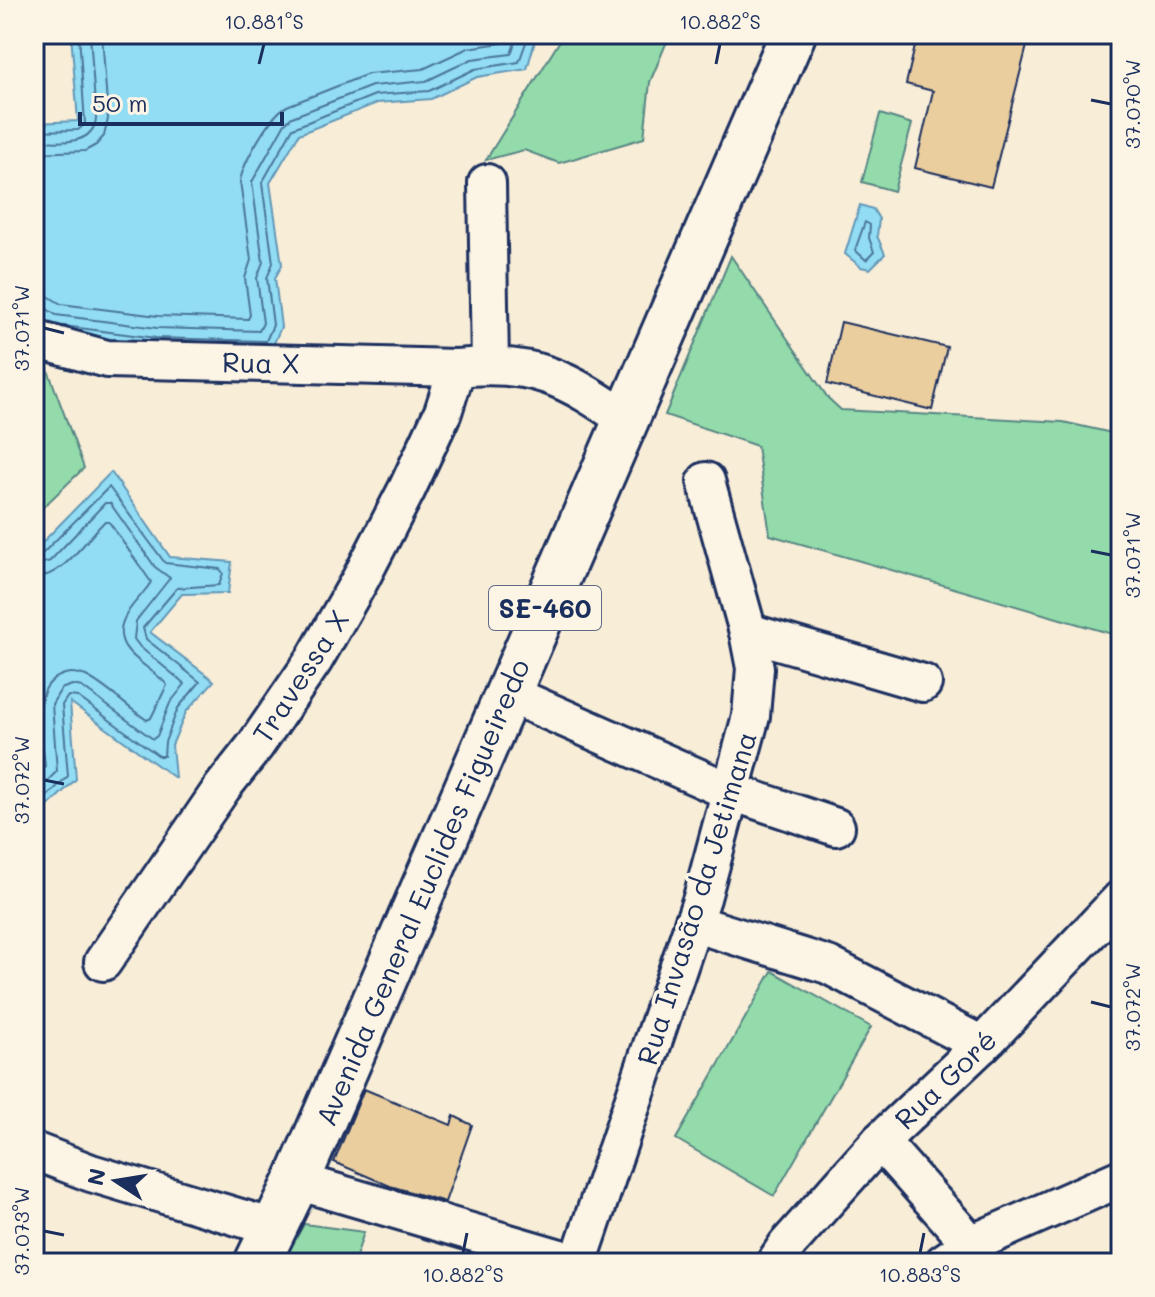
<svg xmlns="http://www.w3.org/2000/svg" width="1155" height="1297" font-family="Mali,sans-serif">
  <rect width="100%" height="100%" fill="#f8edd7"/>
  <filter id="ink" filterUnits="userSpaceOnUse"><feTurbulence type="fractalNoise" baseFrequency=".0125" numOctaves="2"/><feDisplacementMap in="SourceGraphic" scale="16" xChannelSelector="R" yChannelSelector="G"/><feConvolveMatrix kernelMatrix="1 2 1 2 8 2 1 2 1" color-interpolation-filters="sRGB"/></filter>
  <g filter="url(#ink)">
    <g fill="#93dbaa" stroke="#578584" stroke-width="2">
      <polygon points="564,34 670,34 650,82 644,138 559,163 524,150 486,160"/>
      <polygon points="880,114 912,124 894,191 862,182"/>
      <polygon points="731,256 828,398 841,410 1063,422 1121,435 1121,639 1109,633 770,535 757,446 665,415"/>
      <polygon points="34,358 45,362 84,468 34,516"/>
      <polygon points="772,971 871,1027 774,1196 676,1139"/>
      <polygon points="304,1224 364,1232 354,1263 282,1263"/>
    </g>
    <g fill="#92ddf3" stroke="#6297b7" stroke-width="2">
      <polygon points="71,34 537,34 527,69 477,77 431,99 377,103 299,134 270,183 282,265 275,278 281,327 271,350 155,346 48,333 34,322 34,126 35,123 78,121"/>
      <polygon points="860,205 873,209 879,219 877,236 885,254 870,269 861,267 845,254"/>
      <polygon points="111,472 170,557 232,562 228,593 182,594 150,632 214,681 186,712 172,745 175,778 70,702 76,779 34,820 34,551"/>
    </g>
    <g fill="none" stroke-linecap="round" stroke-linejoin="round">
      <g stroke="#4b759a" stroke-width="2">
        <polyline points="34,131 78,130 85,124 79,34"/>
        <path d="M34,141C56,141 92,148 96,119L90,34"/>
        <polyline points="34,153 85,151 96,145 104,136 108,119 102,34"/>
        <polygon points="865,222 870,225 869,238 874,252 866,260 855,250"/>
        <path d="M34,294L48,296L61,304L158,316L248,319L250,315L245,278L251,260L240,181C244,161 270,115 287,106L368,74L423,69L468,48L501,43L506,34"/>
        <polyline points="34,306 44,307 56,315 157,328 259,331 263,323 257,278 263,262 252,182 285,123 292,117 372,86 426,81 472,59 511,54 518,34"/>
        <polyline points="64,326 156,338 266,341 273,325 267,278 273,263 262,183 293,128 375,95 429,91 475,69 519,62 529,34"/>
        <polyline points="34,556 43,553 109,487 165,563 220,569 223,573 219,585 177,588 143,628 146,639 200,682 178,708 165,742 164,756 159,756 78,697 68,696 62,705 68,776 34,809"/>
        <polyline points="34,566 50,561 105,503 110,503 155,567 170,578 136,621 134,639 140,647 185,684 170,703 157,736 153,739 82,687 72,685 61,689 52,704 57,771 34,795"/>
        <path d="M34,578C63,577 85,541 104,522H109L151,582C144,594 131,604 125,617C107,651 151,665 167,685L151,718L147,720C126,707 108,687 86,676C78,673 69,672 62,675C28,687 43,739 45,766L34,778"/>
      </g>
    </g>
    <g fill="#eace9e" stroke="#1b2f5e" stroke-width="2">
      <polygon points="918,34 1030,34 991,187 915,168 933,91 906,84"/>
      <polygon points="841,322 947,347 932,410 827,384"/>
      <polygon points="364,1089 451,1125 454,1116 472,1125 445,1202 390,1186 334,1162"/>
    </g>
    <g fill="none" stroke-linecap="round" stroke-linejoin="round">
      <defs>
        <g id="minor">
          <polyline points="487,183 490,365"/>
          <path d="M34,339L107,359L457,368C534,360 566,378 628,421"/>
          <polyline points="748,632 923,683"/>
          <polyline points="507,693 729,791 836,827"/>
          <polyline points="693,923 828,965 982,1045"/>
          <polyline points="103,962 222,788 255,746 314,660 361,578 407,489 443,412 457,368"/>
          <polyline points="880,1141 971,1244"/>
          <polyline points="34,1151 91,1173 274,1228"/>
          <polyline points="297,1181 577,1263"/>
          <polyline points="578,1263 702,898 751,716 755,668 748,632 706,481"/>
          <polyline points="775,1263 787,1245 880,1141 989,1038 1121,899"/>
          <polyline points="943,1263 971,1244 1121,1178"/>
        </g>
        <polyline id="major" points="257,1263 297,1181 793,34"/>
      </defs>
      <use href="#minor" stroke="#1b2f5e" stroke-width="42"/>
      <use href="#major" stroke="#1b2f5e" stroke-width="50"/>
      <use href="#minor" stroke="#fcf5e5" stroke-width="36"/>
      <use href="#major" stroke="#fcf5e5" stroke-width="44"/>
    </g>
  </g>
  <path fill="none" stroke="#1b2f5e" stroke-width="3" d="M259,64L264,44M716,64L720,44M1091,100L1111,104M44,328L64,333M1091,551L1111,555M44,780L64,784M1091,1002L1111,1007M44,1231L64,1235M463,1253L467,1233M920,1253L924,1233"/>
  <g text-anchor="middle" dominant-baseline="central" stroke-width="7" stroke-linejoin="round" paint-order="stroke">
    <rect fill="#fcf5e5" stroke="#5e6a86" stroke-width="2" x="489" y="586" width="112" height="44" rx="6"/>
    <g font-size="26" font-weight="bold" fill="#1b2f5e">
      <text x="545" y="608">SE-460</text>
    </g>
    <g font-size="28" fill="#1b2f5e" stroke="#fcf5e5">
      <text transform="translate(261 362) rotate(1)">Rua X</text>
      <text transform="translate(300 676) rotate(-57)">Travessa X</text>
      <text transform="translate(422 892) rotate(-67)">Avenida General Euclides Figueiredo</text>
      <text transform="translate(696 898) rotate(-73)">Rua Invasão da Jetimana</text>
      <text transform="translate(945 1079) rotate(-44)">Rua Goré</text>
    </g>
  </g>
  <rect width="1155" height="1297" fill="none" stroke="#fcf5e5" stroke-width="88"/>
  <g transform="translate(116 1181) rotate(282)" stroke="#fcf5e5" stroke-width="6" paint-order="stroke">
  <path d="M0-6L14 30L0 20L-14 30Z" fill="#1b2f5e"/>
  <text y="-12" font-size="22" font-weight="bold" text-anchor="middle" fill="#1b2f5e">N</text>
  </g>
  <path d="M80 112v12h202v-12" fill="none" stroke="#1b2f5e" stroke-width="4"/>
  <text x="92" y="112" font-size="24" fill="#1b2f5e" stroke="#fcf5e5" stroke-width="6" paint-order="stroke">50 m</text>
  <rect x="44" y="44" width="1067" height="1209" fill="none" stroke="#1b2f5e" stroke-width="3"/>
  <g font-size="20" text-anchor="middle" fill="#1b2f5e">
    <text x="264" y="29">10.881°S</text>
    <text x="720" y="29">10.882°S</text>
    <text transform="translate(1133 104) rotate(-90)" y="7">37.070°W</text>
    <text transform="translate(22 328) rotate(-90)" y="7">37.071°W</text>
    <text transform="translate(1133 555) rotate(-90)" y="7">37.071°W</text>
    <text transform="translate(22 780) rotate(-90)" y="7">37.072°W</text>
    <text transform="translate(1133 1007) rotate(-90)" y="7">37.072°W</text>
    <text transform="translate(22 1231) rotate(-90)" y="7">37.073°W</text>
    <text x="463" y="1282">10.882°S</text>
    <text x="920" y="1282">10.883°S</text>
  </g>
</svg>
